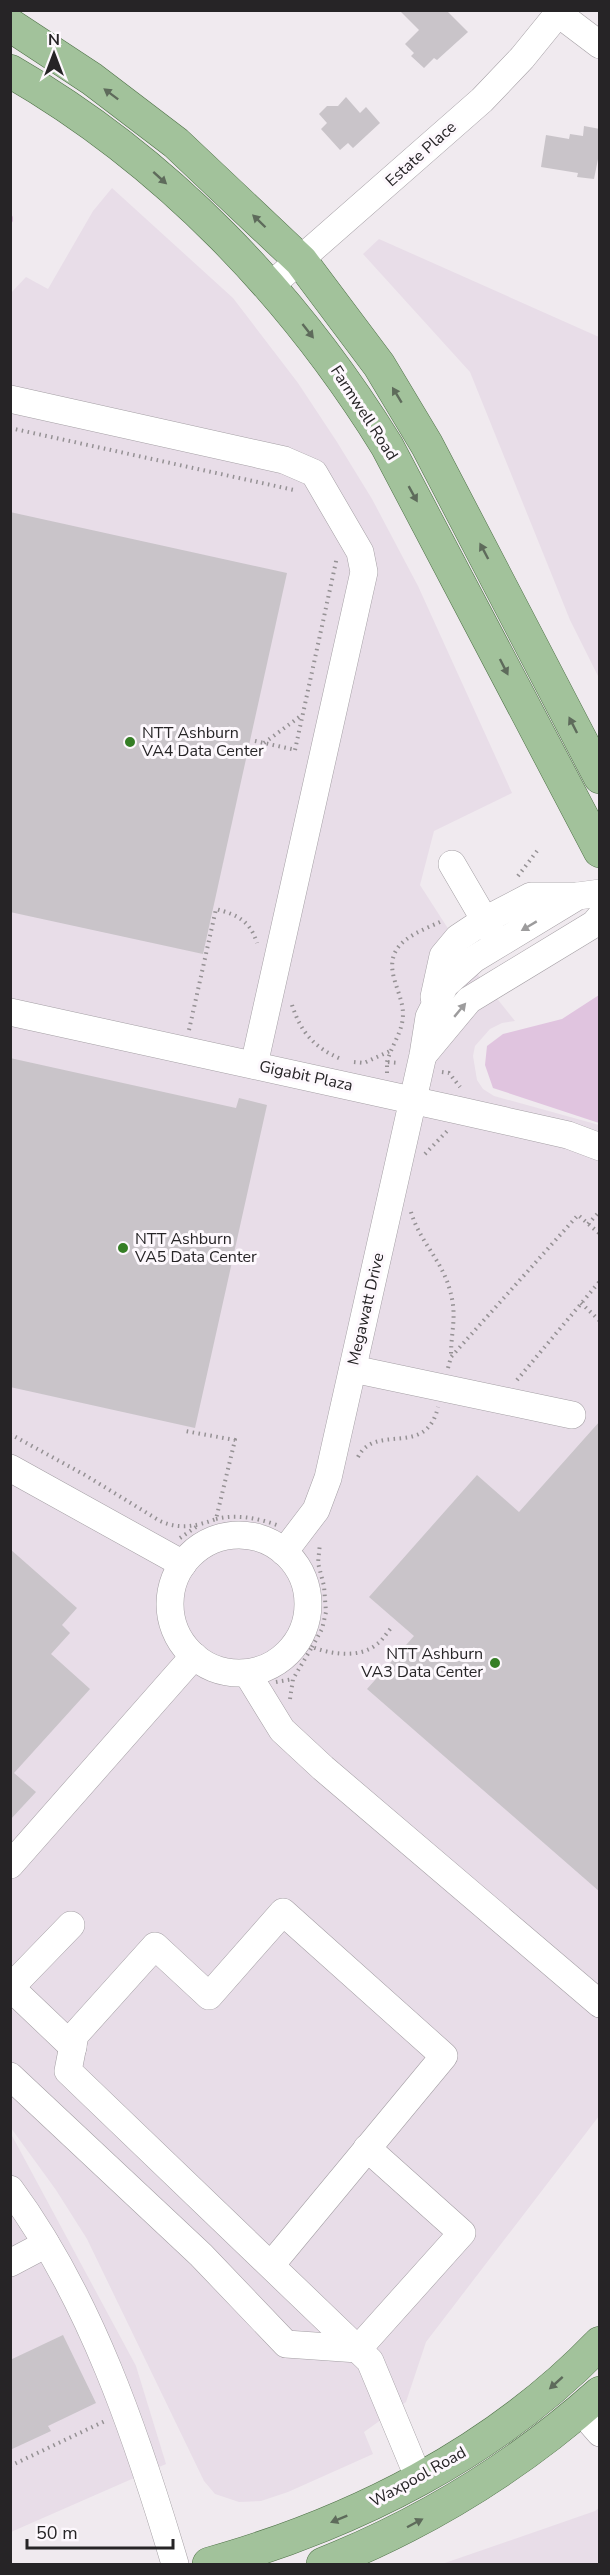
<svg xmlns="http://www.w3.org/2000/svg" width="610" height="2575" font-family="'Nunito Sans',sans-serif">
  <rect width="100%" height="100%" fill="#f0eaef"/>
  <g fill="#e8dde8">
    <polygon points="112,188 233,298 298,383 337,442 372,499 418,586 512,793 434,831 420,885 465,955 463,956 515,1021 502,1023 490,1029 475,1046 473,1056 477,1080 483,1089 494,1096 599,1125 599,2116 426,2342 406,2402 364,2432 373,2454 288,2492 261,2501 239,2502 215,2494 204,2481 87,2239 56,2190 11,2128 10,294 26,277 48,289 93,211"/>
    <polygon points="379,239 599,337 599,678 570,620 470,372 363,254"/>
    <polygon points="10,2132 136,2366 166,2464 11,2532"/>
    <polygon points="599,2508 599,2564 442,2564 595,2511"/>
  </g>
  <polygon fill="#e0c4df" points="599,995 599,1123 493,1088 485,1065 487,1046 503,1034 562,1019"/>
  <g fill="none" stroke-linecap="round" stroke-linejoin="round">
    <polyline stroke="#e0c4df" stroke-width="6" points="10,218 10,220"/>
  </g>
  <g fill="#c9c4c9">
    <polygon points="399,10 446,10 468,32 437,60 434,58 424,68 411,56 414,53 405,44 419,30"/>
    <polygon points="346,97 360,113 366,107 380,123 353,148 348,143 340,150 321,129 327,123 319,114 327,106 338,106"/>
    <polygon points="584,126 600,129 600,149 594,179 577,177 578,173 541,167 546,135 569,139 570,134 583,136"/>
    <polygon points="10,512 287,573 203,954 10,912"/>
    <polygon points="10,1058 236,1108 239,1098 267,1105 195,1428 10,1387"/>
    <polygon points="600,1421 600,1892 367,1689 414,1636 369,1597 477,1475 519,1512"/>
    <polygon points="10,1549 77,1608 62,1625 70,1633 51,1654 90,1689 14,1773 36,1792 10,1820"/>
    <polygon points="63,2335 96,2403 48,2426 51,2431 10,2450 10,2360"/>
  </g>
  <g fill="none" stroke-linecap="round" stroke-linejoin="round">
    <defs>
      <g id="minor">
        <polyline points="559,14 600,45"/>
        <polyline points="270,286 482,100 522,58 561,10"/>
        <polyline points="10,399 284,460 314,473 360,552 364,572 254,1065"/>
        <polyline points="452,864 494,936"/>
        <polyline points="434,997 443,956 458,938 485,920 531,896 577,896"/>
        <polyline points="10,1012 457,1110 568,1135 600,1147"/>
        <polyline points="424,1054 469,1000 594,924 600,917"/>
        <polyline points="353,1369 572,1415"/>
        <polyline points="10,1468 183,1564"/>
        <circle cx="239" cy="1604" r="69"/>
        <polyline points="284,1552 316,1510 328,1478 423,1055 429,1017 445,985 474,959 578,896 600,893"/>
        <polyline points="247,1673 282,1730 323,1768 600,2004"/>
        <polyline points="10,1865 194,1656"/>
        <polyline points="10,1988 71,1925"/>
        <polyline points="11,1988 73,2047"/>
        <polyline points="10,2076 201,2255 286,2344 358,2349 462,2233 367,2148"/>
        <path d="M10,2189C90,2297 137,2436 175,2564"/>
        <polyline points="10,2263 46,2244"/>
        <polyline points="271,2265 444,2056 283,1912 209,1996 155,1946 75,2035 68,2071 370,2361 419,2479"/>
        <polyline points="580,2410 600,2433"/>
      </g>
      <g id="major">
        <polyline points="10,25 92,79 176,143 301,261 379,365 427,445 600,777"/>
        <path d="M10,71C166,161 293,294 387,446L600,851"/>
        <path d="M209,2564C354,2523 494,2453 600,2343"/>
        <path d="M323,2564C426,2523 517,2467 600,2393"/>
      </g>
    </defs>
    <use href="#minor" stroke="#a49fa4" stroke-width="28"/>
    <use href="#major" stroke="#4e7147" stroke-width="34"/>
    <g stroke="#959194" stroke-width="4" stroke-dasharray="1.5 4.5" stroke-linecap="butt">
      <polyline points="10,428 294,490"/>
      <polyline points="255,741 296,750"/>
      <polyline points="264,743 302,715"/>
      <polyline points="295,750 337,557"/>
      <polyline points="518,876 537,851"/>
      <path d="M292,1005C301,1033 315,1048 341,1059"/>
      <path d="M189,1030L216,909C238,915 250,921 257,943"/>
      <polyline points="354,1062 364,1063 390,1051"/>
      <path d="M387,1062C391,1046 403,1032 403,1014C403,1002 397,990 394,978C384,942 417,933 442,921"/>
      <polyline points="442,1072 449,1073 460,1087"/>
      <polyline points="387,1073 387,1062 399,1063"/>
      <polyline points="425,1154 449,1129"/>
      <path d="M411,1212C419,1240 441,1260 449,1287C458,1316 451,1328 451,1356"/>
      <polyline points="588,1224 600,1211"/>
      <polyline points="581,1303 600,1321"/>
      <polyline points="448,1368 451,1357 578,1215 600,1234"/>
      <polyline points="517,1380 600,1281"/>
      <path d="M10,1434L85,1475L160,1521C180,1530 197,1526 216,1519L235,1440L185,1431"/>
      <path d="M358,1457C376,1422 426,1459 438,1407"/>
      <path d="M216,1519C237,1514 257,1518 277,1525"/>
      <polyline points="180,1538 196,1527"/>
      <polyline points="312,1647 322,1629 326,1612 324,1586 318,1563 320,1543"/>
      <polyline points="276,1682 293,1679"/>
      <path d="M290,1699L293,1679L312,1647C330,1654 360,1659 377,1644C383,1640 387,1632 393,1626"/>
      <polyline points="10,2466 105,2421"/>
    </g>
    <use href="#minor" stroke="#fff" stroke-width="27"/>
    <use href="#major" stroke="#a2c29b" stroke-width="33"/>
  </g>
  <defs><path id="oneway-solid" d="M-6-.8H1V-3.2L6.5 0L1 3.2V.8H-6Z" transform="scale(1.5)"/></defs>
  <g fill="#5e6b5b">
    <use href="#oneway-solid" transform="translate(111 94) rotate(-143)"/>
    <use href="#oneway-solid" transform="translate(160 178) rotate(42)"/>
    <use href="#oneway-solid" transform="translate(259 221) rotate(-136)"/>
    <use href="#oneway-solid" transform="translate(308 331) rotate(52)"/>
    <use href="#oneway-solid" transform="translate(397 395) rotate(-121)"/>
    <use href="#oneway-solid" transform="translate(413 494) rotate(61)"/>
    <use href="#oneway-solid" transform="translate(484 551) rotate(-118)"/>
    <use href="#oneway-solid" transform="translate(504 667) rotate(63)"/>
    <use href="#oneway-solid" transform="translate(573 725) rotate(-117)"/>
    <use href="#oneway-solid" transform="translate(556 2383) rotate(138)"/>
    <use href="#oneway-solid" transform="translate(339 2519) rotate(158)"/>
    <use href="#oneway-solid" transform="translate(415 2523) rotate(-28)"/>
  </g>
  <g fill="#9d9c9d">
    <use href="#oneway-solid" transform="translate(529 926) rotate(149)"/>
    <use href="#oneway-solid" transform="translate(460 1010) rotate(-50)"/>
  </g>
  <g fill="#357e25" stroke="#fdf8fd" stroke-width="2">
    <circle cx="130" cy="742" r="6"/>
    <circle cx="123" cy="1248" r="6"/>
    <circle cx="495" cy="1663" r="6"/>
  </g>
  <g text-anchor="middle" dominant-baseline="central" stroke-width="6" stroke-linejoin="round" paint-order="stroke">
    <g font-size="16" fill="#262426" stroke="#fdf8fd">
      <text transform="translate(421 154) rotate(-42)">Estate Place</text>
      <text transform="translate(364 413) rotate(57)">Farmwell Road</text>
      <text transform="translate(306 1076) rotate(12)">Gigabit Plaza</text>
      <text transform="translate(366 1309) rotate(-77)">Megawatt Drive</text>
      <text transform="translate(418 2477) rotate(-29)">Waxpool Road</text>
    </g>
    <g font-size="16" fill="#262426" stroke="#fdf8fd" text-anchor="start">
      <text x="142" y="733">NTT Ashburn<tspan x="142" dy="18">VA4 Data Center</tspan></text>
      <text x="135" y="1239">NTT Ashburn<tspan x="135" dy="18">VA5 Data Center</tspan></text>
      <text x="483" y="1654" text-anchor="end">NTT Ashburn<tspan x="483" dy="18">VA3 Data Center</tspan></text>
    </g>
  </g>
  <rect width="610" height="2575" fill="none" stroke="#262426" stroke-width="24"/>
  <g transform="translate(54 54)" stroke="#fdf8fd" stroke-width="4.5" paint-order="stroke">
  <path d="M0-4.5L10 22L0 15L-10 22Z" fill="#262426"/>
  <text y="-9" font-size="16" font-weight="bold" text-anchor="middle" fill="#262426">N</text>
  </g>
  <path d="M27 2539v9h146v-9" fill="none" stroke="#262426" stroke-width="3"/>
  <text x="36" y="2539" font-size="18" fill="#262426" stroke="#fdf8fd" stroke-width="4.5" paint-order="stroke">50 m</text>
</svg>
